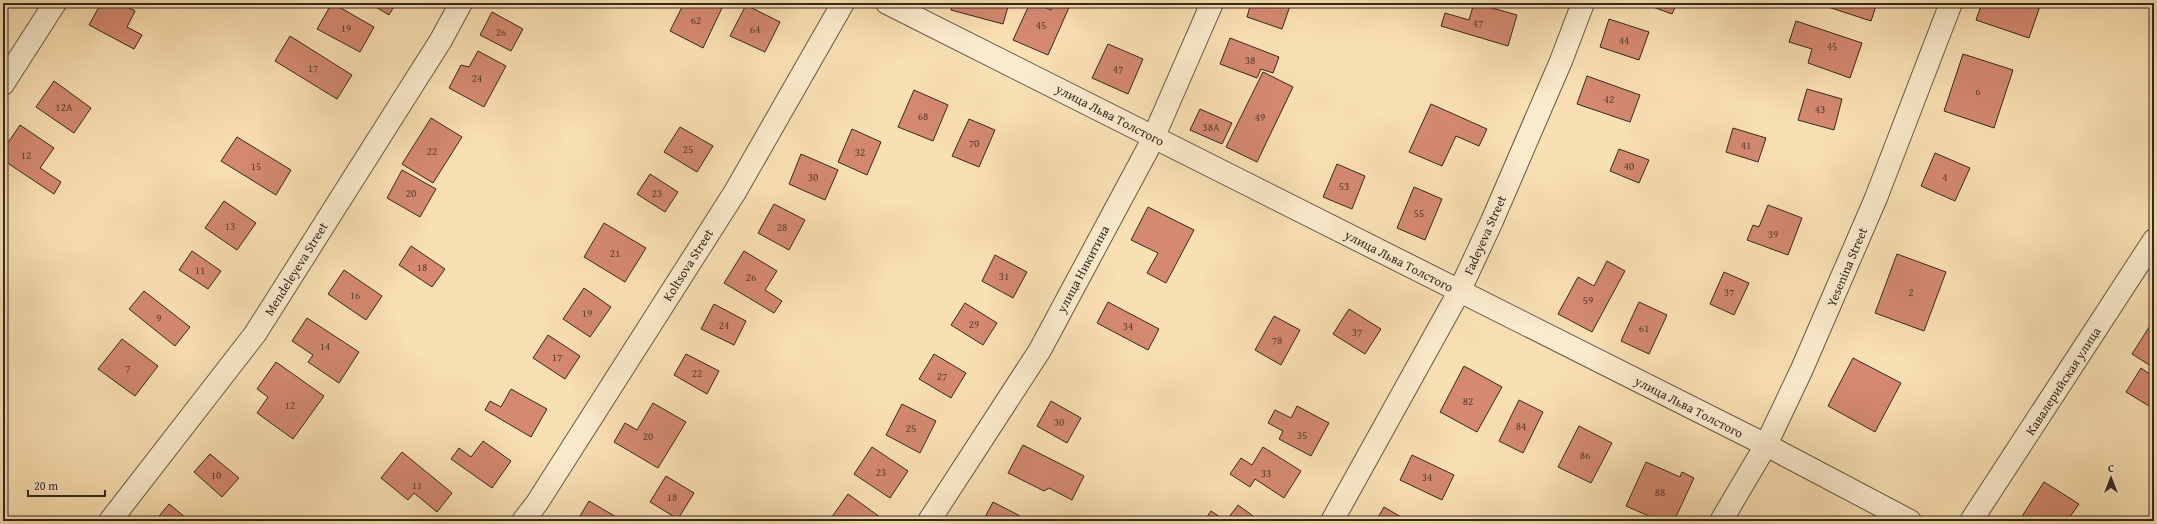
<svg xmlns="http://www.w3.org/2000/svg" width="2157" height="524" font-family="'Gentium Book Plus',serif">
  <rect width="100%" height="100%" fill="#f9e0b2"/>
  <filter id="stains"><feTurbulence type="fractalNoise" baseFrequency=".005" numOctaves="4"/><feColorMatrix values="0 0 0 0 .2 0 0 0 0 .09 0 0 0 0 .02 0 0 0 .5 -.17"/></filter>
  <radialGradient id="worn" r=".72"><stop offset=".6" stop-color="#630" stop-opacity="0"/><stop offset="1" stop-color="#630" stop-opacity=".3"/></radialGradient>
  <g fill="#d48970" stroke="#332920">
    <polygon points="101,3 120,3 135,11 127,27 142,35 134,49 89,25"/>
    <polygon points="332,3 374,27 360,52 317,29"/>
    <polygon points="369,3 396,3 389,15"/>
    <polygon points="684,3 713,3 722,8 703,48 670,31"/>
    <polygon points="953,3 1009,3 1003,24 951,10"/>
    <polygon points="1030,3 1036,3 1051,10 1055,3 1071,3 1048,55 1013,40"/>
    <polygon points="1251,3 1291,3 1282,29 1247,17"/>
    <polygon points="1474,3 1517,15 1508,46 1441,26 1445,13 1469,20"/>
    <polygon points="1642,3 1677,3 1672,14"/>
    <polygon points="1826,3 1877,3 1871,21 1825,6"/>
    <polygon points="1982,3 2041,3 2029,38 1976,20"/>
    <polygon points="746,5 780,22 765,52 730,36"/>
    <polygon points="492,12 523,29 511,51 480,35"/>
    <polygon points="1609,19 1649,32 1639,60 1600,47"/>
    <polygon points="1796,21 1862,43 1850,78 1808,63 1812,49 1789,42"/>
    <polygon points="290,36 352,75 337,99 275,61"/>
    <polygon points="1230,38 1279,57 1273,73 1261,69 1257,78 1220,64"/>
    <polygon points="1108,44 1143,59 1128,94 1092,78"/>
    <polygon points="478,51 506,66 484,107 449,88 461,65 469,67"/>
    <polygon points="1963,54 2013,70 1994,128 1944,111"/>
    <polygon points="1263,72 1293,87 1257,162 1226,147"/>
    <polygon points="1587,76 1640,95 1630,122 1577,104"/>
    <polygon points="54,81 91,108 74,133 36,107"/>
    <polygon points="1807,89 1842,99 1834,130 1798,120"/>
    <polygon points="914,90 948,105 933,141 898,127"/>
    <polygon points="1431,104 1487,129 1479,146 1456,136 1442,166 1409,152"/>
    <polygon points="1200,109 1232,123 1222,144 1190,130"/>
    <polygon points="431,118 462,137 433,183 402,164"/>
    <polygon points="969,119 995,130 979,167 952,156"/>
    <polygon points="20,125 54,148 40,168 61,182 54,194 3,160 3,150"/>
    <polygon points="680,127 713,146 697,172 664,152"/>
    <polygon points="1733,128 1766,138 1758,162 1726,152"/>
    <polygon points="852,129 881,142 867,175 838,162"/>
    <polygon points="237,137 291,170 276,195 221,161"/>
    <polygon points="1619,149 1649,160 1639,183 1610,171"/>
    <polygon points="1935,153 1970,168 1955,201 1921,186"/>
    <polygon points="801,154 838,170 825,200 789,184"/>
    <polygon points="1337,164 1365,176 1352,209 1323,197"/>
    <polygon points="402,170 436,189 420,217 387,198"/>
    <polygon points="650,174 678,192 665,212 637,194"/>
    <polygon points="1414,187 1442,199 1425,240 1397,228"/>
    <polygon points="224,201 256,223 237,250 205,228"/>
    <polygon points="774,204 805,220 789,250 758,233"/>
    <polygon points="1768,205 1802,218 1788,255 1747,240 1753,225 1759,227"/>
    <polygon points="1148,207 1194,230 1166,283 1147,273 1158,253 1131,240"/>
    <polygon points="604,223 646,248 625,282 584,257"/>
    <polygon points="411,246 445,269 432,287 399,265"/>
    <polygon points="192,251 221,271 208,289 179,270"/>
    <polygon points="744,251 777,271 765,290 782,301 774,313 724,283"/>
    <polygon points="1897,254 1946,272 1924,331 1875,313"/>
    <polygon points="995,255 1027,272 1013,298 982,281"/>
    <polygon points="1607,261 1625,271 1592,332 1558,314 1578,277 1594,286"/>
    <polygon points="344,270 382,296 366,320 328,294"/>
    <polygon points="1724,272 1749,283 1734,315 1710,304"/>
    <polygon points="584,288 611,307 590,337 563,319"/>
    <polygon points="144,291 190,327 175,346 129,309"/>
    <polygon points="1108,302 1159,329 1148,350 1097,323"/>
    <polygon points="1639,302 1667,315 1649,354 1621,341"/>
    <polygon points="965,303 997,323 983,345 951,325"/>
    <polygon points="714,304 746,321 734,345 701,329"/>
    <polygon points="1349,309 1381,329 1365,354 1333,334"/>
    <polygon points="1274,316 1300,330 1281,365 1255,350"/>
    <polygon points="307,318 359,352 339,383 308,362 313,355 292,341"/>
    <polygon points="2153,321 2154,322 2154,368 2132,354"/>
    <polygon points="548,335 580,356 565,379 533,358"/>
    <polygon points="122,339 158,366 135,396 98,369"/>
    <polygon points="686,354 719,371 707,394 674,375"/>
    <polygon points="934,354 966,373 951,398 919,379"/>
    <polygon points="1853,358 1901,383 1875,432 1828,406"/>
    <polygon points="276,362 324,396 293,439 257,413 268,397 257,389"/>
    <polygon points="1464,366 1502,387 1477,432 1440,412"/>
    <polygon points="2141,368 2154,377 2154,409 2126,392"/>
    <polygon points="511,389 547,409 531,437 485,410 490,401 501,407"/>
    <polygon points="1519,400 1543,412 1523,453 1499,441"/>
    <polygon points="1051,401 1081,418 1067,443 1037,426"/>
    <polygon points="653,403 686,422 658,468 614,442 625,423 637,430"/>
    <polygon points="902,404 936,421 920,453 886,435"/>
    <polygon points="1297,406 1329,423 1311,456 1279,439 1283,431 1268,423 1275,410 1291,418"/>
    <polygon points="1579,426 1612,443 1591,483 1558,467"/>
    <polygon points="483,441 511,461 492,488 451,459 459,448 471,457"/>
    <polygon points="1023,445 1084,476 1072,500 1049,488 1044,491 1008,473"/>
    <polygon points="872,447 908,471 890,498 854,474"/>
    <polygon points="1263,447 1301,471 1284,498 1255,479 1250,487 1230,474 1241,458 1252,465"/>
    <polygon points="402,452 452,493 437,512 414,493 408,500 381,478"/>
    <polygon points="210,454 239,478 222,497 194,472"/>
    <polygon points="1412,455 1454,475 1442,500 1400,480"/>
    <polygon points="1646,462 1680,477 1682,472 1694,478 1674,521 1660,521 1626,506"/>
    <polygon points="666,476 694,493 678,519 650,502"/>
    <polygon points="2044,482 2079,504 2067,521 2019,521"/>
    <polygon points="848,494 880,517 877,521 829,521"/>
    <polygon points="589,501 623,521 577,521"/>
    <polygon points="993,502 1026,519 1025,521 983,521"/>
    <polygon points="169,504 190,521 155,521"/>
    <polygon points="1238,505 1260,521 1226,521"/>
    <polygon points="1384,507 1408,521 1376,521"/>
    <polygon points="1211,511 1226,521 1204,521"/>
  </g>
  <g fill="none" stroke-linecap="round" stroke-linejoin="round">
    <defs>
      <g id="minor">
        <polyline points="887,3 1766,445 1910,521"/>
        <polyline points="3,84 55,3"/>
        <polyline points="110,521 255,334 441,40 461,3"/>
        <polyline points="523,521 537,503 735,192 843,3"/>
        <polyline points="929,521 1040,350 1151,143 1212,3"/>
        <polyline points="1332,521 1459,292 1492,221 1561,61 1583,3"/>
        <polyline points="1721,521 1766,445 1802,369 1876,198 1951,3"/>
        <polyline points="1971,521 2154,240"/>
      </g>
    </defs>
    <use href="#minor" stroke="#645744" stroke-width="24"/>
    <use href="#minor" stroke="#fbebcd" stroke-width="22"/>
  </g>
  <g text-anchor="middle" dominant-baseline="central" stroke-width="3.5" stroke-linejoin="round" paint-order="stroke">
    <g font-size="11" fill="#5b4134">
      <text x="696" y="20">62</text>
      <text x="1478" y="23">47</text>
      <text x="1041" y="25">45</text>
      <text x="346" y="28">19</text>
      <text x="755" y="29">64</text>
      <text x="501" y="32">26</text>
      <text x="1624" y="40">44</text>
      <text x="1832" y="46">45</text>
      <text x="1250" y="60">38</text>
      <text x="313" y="68">17</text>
      <text x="1118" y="69">47</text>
      <text x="477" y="78">24</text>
      <text x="1978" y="91">6</text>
      <text x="1609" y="99">42</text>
      <text x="64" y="107">12А</text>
      <text x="1820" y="109">43</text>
      <text x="923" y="116">68</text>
      <text x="1260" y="117">49</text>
      <text x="1211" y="127">38А</text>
      <text x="974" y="143">70</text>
      <text x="1746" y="145">41</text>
      <text x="688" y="149">25</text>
      <text x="432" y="151">22</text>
      <text x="860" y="152">32</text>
      <text x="26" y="155">12</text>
      <text x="256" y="166">15</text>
      <text x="1629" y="166">40</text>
      <text x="813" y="177">30</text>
      <text x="1945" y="177">4</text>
      <text x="1344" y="186">53</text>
      <text x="411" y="193">20</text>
      <text x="657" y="193">23</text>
      <text x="1419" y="213">55</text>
      <text x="230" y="226">13</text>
      <text x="782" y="227">28</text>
      <text x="1773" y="234">39</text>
      <text x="615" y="253">21</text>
      <text x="422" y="267">18</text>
      <text x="200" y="270">11</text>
      <text x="1004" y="276">31</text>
      <text x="751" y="277">26</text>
      <text x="1729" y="292">37</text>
      <text x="1911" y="292">2</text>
      <text x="355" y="295">16</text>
      <text x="1588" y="300">59</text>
      <text x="587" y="313">19</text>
      <text x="159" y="318">9</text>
      <text x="974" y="324">29</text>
      <text x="724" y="325">24</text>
      <text x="1128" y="326">34</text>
      <text x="1644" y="328">61</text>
      <text x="1357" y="332">37</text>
      <text x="1277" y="340">78</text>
      <text x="325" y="346">14</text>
      <text x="557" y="357">17</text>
      <text x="128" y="368">7</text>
      <text x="697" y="373">22</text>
      <text x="942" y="376">27</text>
      <text x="1468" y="401">82</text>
      <text x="290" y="405">12</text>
      <text x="1059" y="422">30</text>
      <text x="1521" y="426">84</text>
      <text x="911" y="428">25</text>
      <text x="1302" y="435">35</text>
      <text x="648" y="436">20</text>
      <text x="1585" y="455">86</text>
      <text x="881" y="472">23</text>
      <text x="1266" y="473">33</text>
      <text x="216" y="475">10</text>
      <text x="1427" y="477">34</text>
      <text x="417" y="485">11</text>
      <text x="1660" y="492">88</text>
      <text x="672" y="497">18</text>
    </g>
    <g font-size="13" fill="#332920" stroke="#fbebcd">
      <text transform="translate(1110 115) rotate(27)">улица Льва Толстого</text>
      <text transform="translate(1485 235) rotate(-66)">Fadeyeva Street</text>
      <text transform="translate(1399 261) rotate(27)">улица Льва Толстого</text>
      <text transform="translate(688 265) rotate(-58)">Koltsova Street</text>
      <text transform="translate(1847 267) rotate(-67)">Yesenina Street</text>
      <text transform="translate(296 269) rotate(-58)">Mendeleyeva Street</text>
      <text transform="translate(1083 269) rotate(-62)">улица Никитина</text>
      <text transform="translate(2063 381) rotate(-57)">Кавалерийская улица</text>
      <text transform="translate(1689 407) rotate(27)">улица Льва Толстого</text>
    </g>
  </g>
  <rect width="2157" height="524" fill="none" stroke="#f9e0b2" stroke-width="16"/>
  <rect x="4" y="4" width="2149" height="516" fill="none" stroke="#332920" stroke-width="2"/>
  <rect x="8" y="8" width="2141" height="508" fill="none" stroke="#332920"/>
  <g transform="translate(2111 478)" stroke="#fbebcd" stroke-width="3" paint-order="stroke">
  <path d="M0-3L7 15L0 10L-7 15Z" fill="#332920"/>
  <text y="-6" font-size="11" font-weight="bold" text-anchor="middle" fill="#332920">С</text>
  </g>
  <path d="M28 490v6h77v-6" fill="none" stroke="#332920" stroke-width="2"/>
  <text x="34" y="490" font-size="12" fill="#332920" stroke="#fbebcd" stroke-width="3" paint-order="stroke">20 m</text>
  <rect width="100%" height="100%" filter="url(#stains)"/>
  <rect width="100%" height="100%" fill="url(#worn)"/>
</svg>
